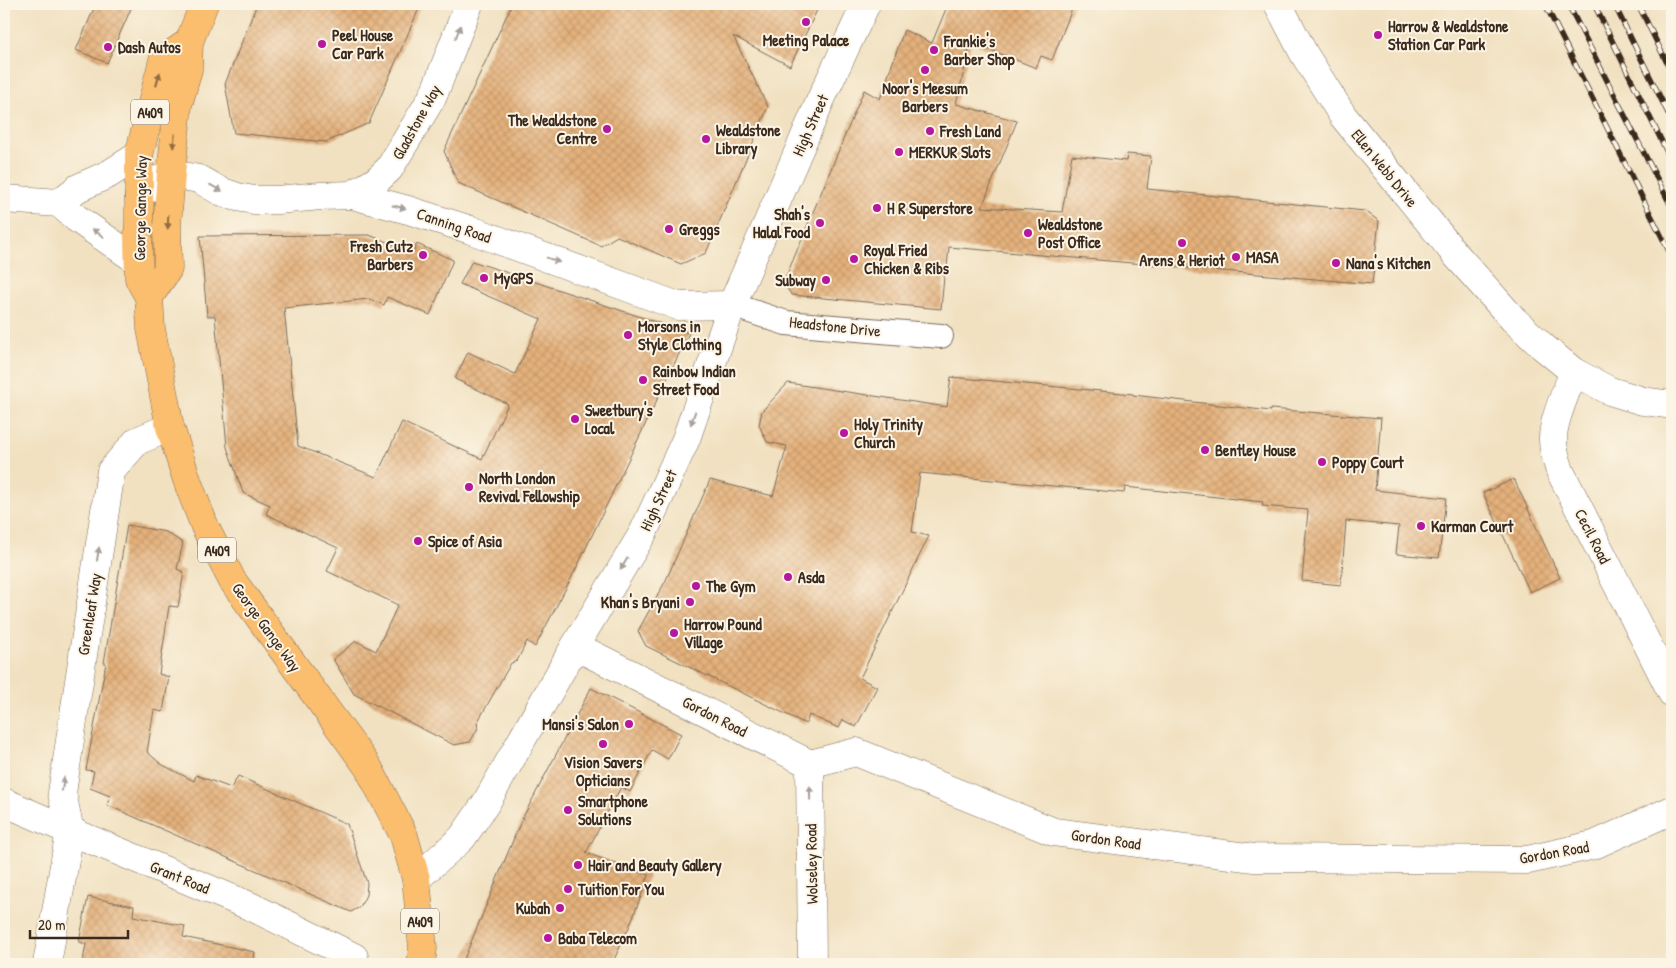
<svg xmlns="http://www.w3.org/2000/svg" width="1676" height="968" font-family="'Patrick Hand',sans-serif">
  <defs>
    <pattern id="building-cross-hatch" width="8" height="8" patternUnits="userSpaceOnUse" patternTransform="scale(1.25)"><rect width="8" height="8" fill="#e4b17b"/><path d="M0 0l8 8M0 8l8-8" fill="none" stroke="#c4986a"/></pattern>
  </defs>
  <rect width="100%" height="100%" fill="#fcf5e5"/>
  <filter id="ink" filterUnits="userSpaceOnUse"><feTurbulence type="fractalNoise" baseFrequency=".02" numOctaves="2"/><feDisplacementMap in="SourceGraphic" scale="10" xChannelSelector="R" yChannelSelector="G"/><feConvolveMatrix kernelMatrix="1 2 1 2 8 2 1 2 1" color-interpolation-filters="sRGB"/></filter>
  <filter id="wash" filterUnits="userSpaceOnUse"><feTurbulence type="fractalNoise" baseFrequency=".0096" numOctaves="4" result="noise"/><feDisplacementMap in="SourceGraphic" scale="20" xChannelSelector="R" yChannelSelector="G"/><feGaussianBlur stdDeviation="1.12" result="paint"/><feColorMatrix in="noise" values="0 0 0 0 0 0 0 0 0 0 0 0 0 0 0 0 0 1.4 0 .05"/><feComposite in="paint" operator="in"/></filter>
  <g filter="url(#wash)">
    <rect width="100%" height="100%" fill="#f1e1c1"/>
    <g id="blocks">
      <g fill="url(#building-cross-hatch)">
        <polygon points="96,4 133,4 107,63 76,50"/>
        <polygon points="257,4 421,4 369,123 326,142 234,133 225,84"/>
        <polygon points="512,4 820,4 790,66 733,36 768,107 706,253 681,264 617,236 601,246 458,183 444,151"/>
        <polygon points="948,4 1074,4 1052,60 1041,56 1036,68 971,42 956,104 1017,121 982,207 1062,212 1072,155 1126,161 1127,154 1151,156 1147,189 1365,211 1379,221 1372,284 949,247 947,267 945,266 941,309 792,295 783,284 864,90 880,99 904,30 932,43"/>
        <polygon points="369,235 413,252 417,244 453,260 430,315 387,297 384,305 369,299 284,308 298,446 376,477 402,422 482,459 508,404 455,379 468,352 515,374 541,319 460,284 472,261 689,333 575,571 535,647 527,641 517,661 511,663 477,723 478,728 470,742 454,745 354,694 333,659 356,641 376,651 398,605 327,571 338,548 266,514 270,505 243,493 227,447 215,316 207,316 200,236"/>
        <polygon points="951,377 1133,394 1133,395 1271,411 1271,409 1381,418 1375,490 1446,498 1439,558 1396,554 1399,526 1346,521 1341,585 1302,581 1308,510 1262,506 1263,502 1125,487 1124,493 920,473 912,532 929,536 860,678 877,687 856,727 843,720 839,728 809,715 806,724 646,646 638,631 666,580 710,480 773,496 787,446 767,442 759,425 762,411 788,383 947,407"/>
        <polygon points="1514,479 1560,578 1530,592 1483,493"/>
        <polygon points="127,525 166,532 183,543 177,569 184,572 178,607 169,606 159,674 169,677 163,712 154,710 147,752 161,764 194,781 196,775 231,788 238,776 347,824 367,883 366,895 360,907 351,912 107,805 110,796 90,788 94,771 86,770 106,663 104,663"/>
        <polygon points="591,688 681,734 668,759 652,750 630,792 621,787 586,853 649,875 630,925 612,964 462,964 521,821"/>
        <polygon points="88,897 134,906 133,916 185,926 183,937 255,952 253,964 99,964 83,961 86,944 79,942"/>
      </g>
    </g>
  </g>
  <g filter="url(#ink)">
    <use href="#blocks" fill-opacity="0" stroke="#7b6a57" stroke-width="1"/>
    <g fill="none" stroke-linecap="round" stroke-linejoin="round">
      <defs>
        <polyline id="pedestrian" points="732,305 786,323 941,336"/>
        <g id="minor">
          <polyline points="352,195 376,181 389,169 433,96 469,4"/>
          <polyline points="139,196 155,181 171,174 199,179 220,191 237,197 254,200 277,200 321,196 352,195 408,210 471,230 678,306 732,305"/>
          <polyline points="4,199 59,203 76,218 138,261"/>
          <polyline points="59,203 78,188 109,174 139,155"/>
          <path d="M1574,372C1567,389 1552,422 1553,440C1553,451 1557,461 1560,471L1672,693"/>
          <polyline points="575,646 810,764 856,752 1054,832 1254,858 1528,860 1594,845 1672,810"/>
          <polyline points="810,764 812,964"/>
          <polyline points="4,802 70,831 252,907 354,957"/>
          <polyline points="416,879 462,838 486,803 575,646 643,533 686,439 732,305 821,99 866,4"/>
          <polyline points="47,964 70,831 62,793 111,471 137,441 170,427"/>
        </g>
        <polyline id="tertiary" points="1278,4 1304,54 1343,116 1456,255 1513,319 1542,346 1574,372 1610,391 1643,401 1672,405"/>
        <g id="primary">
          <polyline points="189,42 163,60 139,155 139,223 138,236 139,279 149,297 151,329 170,427 188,483 205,527 232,580 368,767 404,836 416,879 423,948 421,964"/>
          <polyline points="149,297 168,269 167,226 171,174 178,105 188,70 189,42 204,4"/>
        </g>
      </defs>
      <use href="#pedestrian" stroke="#7b6a57" stroke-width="26"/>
      <use href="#minor" stroke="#7b6a57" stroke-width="29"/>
      <use href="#tertiary" stroke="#7b6a57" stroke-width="29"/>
      <use href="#primary" stroke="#7b6a57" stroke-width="29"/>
      <use href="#pedestrian" stroke="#fff" stroke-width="24"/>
      <use href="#minor" stroke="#fff" stroke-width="28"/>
      <use href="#tertiary" stroke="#fff" stroke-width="28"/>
      <use href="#primary" stroke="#fbbd6e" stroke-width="28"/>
      <defs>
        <g id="rail">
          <polyline points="1545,4 1672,257"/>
          <polyline points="1568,4 1672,208"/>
          <polyline points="1594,4 1672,162"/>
          <polyline points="1614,4 1672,121"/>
          <polyline points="1638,4 1672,73"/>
        </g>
      </defs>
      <use href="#rail" stroke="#3b2a1e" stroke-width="5.5"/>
      <use href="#rail" stroke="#fcf5e5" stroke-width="4" stroke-dasharray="11" stroke-linecap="butt"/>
    </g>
    <defs><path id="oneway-solid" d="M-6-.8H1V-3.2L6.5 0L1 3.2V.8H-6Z" transform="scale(1.25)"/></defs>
    <g fill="#a79f9a">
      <use href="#oneway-solid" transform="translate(458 32) rotate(-69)"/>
      <use href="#oneway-solid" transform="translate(216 188) rotate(28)"/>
      <use href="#oneway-solid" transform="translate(399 207) rotate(13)"/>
      <use href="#oneway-solid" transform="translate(98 233) rotate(-145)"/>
      <use href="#oneway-solid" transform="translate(553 260) rotate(20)"/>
      <use href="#oneway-solid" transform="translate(693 418) rotate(109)"/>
      <use href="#oneway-solid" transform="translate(98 554) rotate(-81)"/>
      <use href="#oneway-solid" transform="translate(624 564) rotate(121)"/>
      <use href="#oneway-solid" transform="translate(63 784) rotate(-81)"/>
      <use href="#oneway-solid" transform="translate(810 793) rotate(-91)"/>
    </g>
    <g fill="#916c42">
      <use href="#oneway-solid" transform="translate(158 79) rotate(-74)"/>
      <use href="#oneway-solid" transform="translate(174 141) rotate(97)"/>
      <use href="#oneway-solid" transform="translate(168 222) rotate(92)"/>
    </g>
  </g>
  <g fill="#b5179e" stroke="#fcf5e5" stroke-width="2">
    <circle cx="806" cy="22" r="5"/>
    <circle cx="1378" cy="35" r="5"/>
    <circle cx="322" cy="44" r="5"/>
    <circle cx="108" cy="47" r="5"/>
    <circle cx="934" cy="50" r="5"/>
    <circle cx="925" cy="70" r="5"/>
    <circle cx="607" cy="129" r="5"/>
    <circle cx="930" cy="131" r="5"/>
    <circle cx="706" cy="139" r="5"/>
    <circle cx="899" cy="152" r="5"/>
    <circle cx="877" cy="208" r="5"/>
    <circle cx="820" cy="223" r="5"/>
    <circle cx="669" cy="229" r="5"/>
    <circle cx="1028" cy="233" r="5"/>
    <circle cx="1182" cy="243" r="5"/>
    <circle cx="423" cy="255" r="5"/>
    <circle cx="1236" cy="257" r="5"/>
    <circle cx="854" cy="259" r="5"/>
    <circle cx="1336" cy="263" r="5"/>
    <circle cx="484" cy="278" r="5"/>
    <circle cx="826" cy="280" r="5"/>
    <circle cx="628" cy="335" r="5"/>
    <circle cx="643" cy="380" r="5"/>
    <circle cx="575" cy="419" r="5"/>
    <circle cx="844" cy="433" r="5"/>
    <circle cx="1205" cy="450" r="5"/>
    <circle cx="1322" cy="462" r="5"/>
    <circle cx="469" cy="487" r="5"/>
    <circle cx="1421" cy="526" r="5"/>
    <circle cx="418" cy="541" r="5"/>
    <circle cx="788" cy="577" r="5"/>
    <circle cx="696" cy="586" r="5"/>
    <circle cx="690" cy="602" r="5"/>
    <circle cx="674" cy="633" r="5"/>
    <circle cx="629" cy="724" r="5"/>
    <circle cx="603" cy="744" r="5"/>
    <circle cx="568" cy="810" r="5"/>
    <circle cx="578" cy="865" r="5"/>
    <circle cx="568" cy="889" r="5"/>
    <circle cx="560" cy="908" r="5"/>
    <circle cx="548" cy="938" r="5"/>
  </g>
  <g text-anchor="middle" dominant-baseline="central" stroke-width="4" stroke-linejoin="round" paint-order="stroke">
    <g fill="#fcf5e5" stroke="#75675a" stroke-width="1">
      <rect x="131" y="99.5" width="38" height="25" rx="4"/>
      <rect x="198" y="537.5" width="38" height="25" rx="4"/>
      <rect x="401" y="908.5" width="38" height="25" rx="4"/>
    </g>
    <g font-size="15" font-weight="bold" fill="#3b2a1e">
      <text x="150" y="112">A409</text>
      <text x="217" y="550">A409</text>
      <text x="420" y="921">A409</text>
    </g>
    <g font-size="16" font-weight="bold" fill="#3b2a1e" stroke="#fcf5e5" text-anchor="start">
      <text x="1388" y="26">Harrow &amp; Wealdstone<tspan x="1388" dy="18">Station Car Park</tspan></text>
      <text x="332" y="35">Peel House<tspan x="332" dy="18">Car Park</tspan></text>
      <text x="806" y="40" text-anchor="middle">Meeting Palace</text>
      <text x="944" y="41">Frankie's<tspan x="944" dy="18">Barber Shop</tspan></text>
      <text x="118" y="47">Dash Autos</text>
      <text x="925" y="88" text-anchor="middle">Noor's Meesum<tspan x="925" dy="18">Barbers</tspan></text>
      <text x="597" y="120" text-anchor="end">The Wealdstone<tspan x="597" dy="18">Centre</tspan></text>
      <text x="716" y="130">Wealdstone<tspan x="716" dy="18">Library</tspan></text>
      <text x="940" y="131">Fresh Land</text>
      <text x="909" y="152">MERKUR Slots</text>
      <text x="887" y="208">H R Superstore</text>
      <text x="810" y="214" text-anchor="end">Shah's<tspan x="810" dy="18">Halal Food</tspan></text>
      <text x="1038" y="224">Wealdstone<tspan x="1038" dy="18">Post Office</tspan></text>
      <text x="679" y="229">Greggs</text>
      <text x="413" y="246" text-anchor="end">Fresh Cutz<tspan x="413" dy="18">Barbers</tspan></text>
      <text x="864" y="250">Royal Fried<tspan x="864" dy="18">Chicken &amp; Ribs</tspan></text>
      <text x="1246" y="257">MASA</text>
      <text x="1182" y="260" text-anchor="middle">Arens &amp; Heriot</text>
      <text x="1346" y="263">Nana's Kitchen</text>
      <text x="494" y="278">MyGPS</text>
      <text x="816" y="280" text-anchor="end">Subway</text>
      <text x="638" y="326">Morsons in<tspan x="638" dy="18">Style Clothing</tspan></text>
      <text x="653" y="371">Rainbow Indian<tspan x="653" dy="18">Street Food</tspan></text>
      <text x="585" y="410">Sweetbury's<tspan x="585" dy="18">Local</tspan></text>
      <text x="854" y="424">Holy Trinity<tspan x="854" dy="18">Church</tspan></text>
      <text x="1215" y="450">Bentley House</text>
      <text x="1332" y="462">Poppy Court</text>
      <text x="479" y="478">North London<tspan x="479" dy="18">Revival Fellowship</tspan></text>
      <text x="1431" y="526">Karman Court</text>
      <text x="428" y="541">Spice of Asia</text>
      <text x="798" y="577">Asda</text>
      <text x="706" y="586">The Gym</text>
      <text x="680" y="602" text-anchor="end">Khan's Bryani</text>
      <text x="684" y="624">Harrow Pound<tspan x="684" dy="18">Village</tspan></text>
      <text x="619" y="724" text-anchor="end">Mansi's Salon</text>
      <text x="603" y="762" text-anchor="middle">Vision Savers<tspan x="603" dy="18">Opticians</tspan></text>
      <text x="578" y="801">Smartphone<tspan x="578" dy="18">Solutions</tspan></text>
      <text x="588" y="865">Hair and Beauty Gallery</text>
      <text x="578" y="889">Tuition For You</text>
      <text x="550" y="908" text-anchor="end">Kubah</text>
      <text x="558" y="938">Baba Telecom</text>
    </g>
    <g font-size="16" fill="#3b2a1e" stroke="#fcf5e5">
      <text transform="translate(416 122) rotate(-61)">Gladstone Way</text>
      <text transform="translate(810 125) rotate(-66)">High Street</text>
      <text transform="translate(1385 168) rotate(51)">Ellen Webb Drive</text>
      <text transform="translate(140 208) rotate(-89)">George Gange Way</text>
      <text transform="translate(454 225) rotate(19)">Canning Road</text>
      <text transform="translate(835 326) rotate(6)">Headstone Drive</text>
      <text transform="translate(658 500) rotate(-65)">High Street</text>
      <text transform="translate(1593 536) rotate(63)">Cecil Road</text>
      <text transform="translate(89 614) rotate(-81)">Greenleaf Way</text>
      <text transform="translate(267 627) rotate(54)">George Gange Way</text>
      <text transform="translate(715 716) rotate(27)">Gordon Road</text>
      <text transform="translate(1106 839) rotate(8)">Gordon Road</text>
      <text transform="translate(1554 852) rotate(-10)">Gordon Road</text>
      <text transform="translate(811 864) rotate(-91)">Wolseley Road</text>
      <text transform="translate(180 877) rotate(22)">Grant Road</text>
    </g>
  </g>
  <rect width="1676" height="968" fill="none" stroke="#fcf5e5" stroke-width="20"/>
  <path d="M30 930v8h98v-8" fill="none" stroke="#3b2a1e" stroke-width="2.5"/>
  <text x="38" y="930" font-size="15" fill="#3b2a1e" stroke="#fcf5e5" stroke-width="4" paint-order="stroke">20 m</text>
</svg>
